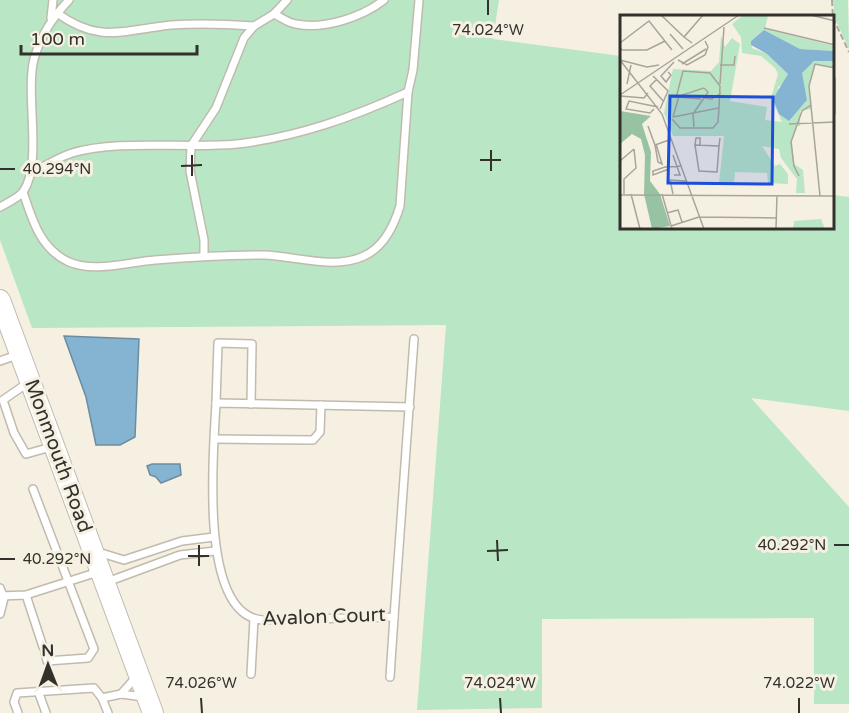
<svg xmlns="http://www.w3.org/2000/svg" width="849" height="713" font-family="'Varela Round',sans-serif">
  <rect width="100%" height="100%" fill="#f6f0e3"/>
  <g fill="#b9e6c4">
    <polygon points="0,0 499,0 493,39 621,56 621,228 832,228 833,195 849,197 849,411 751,398 849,507 849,704 814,704 814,618 542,619 542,708 417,710 446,325 32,328 0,240"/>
    <polygon points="833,0 848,0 849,49 835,19"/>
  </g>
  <g fill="#84b4d2" stroke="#6c8da0" stroke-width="1.5">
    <polygon points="64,336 139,339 135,437 120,445 96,445 86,397"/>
    <polygon points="152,464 180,464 181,475 161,483 156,477 150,475 147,466"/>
  </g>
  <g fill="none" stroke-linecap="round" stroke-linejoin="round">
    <defs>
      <g id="service">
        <path d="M57,13C99,44 124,30 171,25C199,23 226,24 254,26"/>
        <path d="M274,14C281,17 288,23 296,24C324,30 362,17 384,0"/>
        <polyline points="51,18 53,0"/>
        <path d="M31,174C44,166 57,158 72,153C119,139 186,149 237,144C298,137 353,117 408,92L413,70L419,0"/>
        <path d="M23,192C32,219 40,249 69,262C95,273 128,262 155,260C191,257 228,255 264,255C295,256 334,270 364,256C384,247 394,226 400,206L408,92"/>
        <path d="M0,207C7,203 18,198 23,192C43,164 25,94 34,59C41,35 52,18 69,0"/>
        <polyline points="204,256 204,240 190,171 191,146 216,108 244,38 254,26 274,14 287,0"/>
        <polyline points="0,361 17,355"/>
        <polyline points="29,382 3,400 14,433 26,454 51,447"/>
        <polyline points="216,403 218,343 252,344 251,404"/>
        <path d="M410,407L216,403C214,447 197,616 263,620L394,617L414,339"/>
        <polyline points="215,439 313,440 320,432 321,405"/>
        <polyline points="33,489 94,649 88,658 47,661 45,653"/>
        <polyline points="98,552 124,560 182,541 214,537"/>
        <polyline points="107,582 180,555 215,551"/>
        <polyline points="0,588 4,598 0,614"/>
        <polyline points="26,595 43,647"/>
        <polyline points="0,596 26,595 98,572"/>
        <polyline points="251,674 254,619"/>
        <polyline points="390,677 394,617"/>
        <polyline points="38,691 46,713"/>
        <polyline points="121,694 137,676"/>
        <polyline points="102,698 108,713"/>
        <polyline points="18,713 14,702 17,693 94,688 102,698 121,694 144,697"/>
      </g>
      <polyline id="secondary" points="0,300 153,713"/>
    </defs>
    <use href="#service" stroke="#c1bbaf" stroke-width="10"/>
    <use href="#secondary" stroke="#c1bbaf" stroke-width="22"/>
    <polyline stroke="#aea99f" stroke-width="2" stroke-dasharray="6 3" stroke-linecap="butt" points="832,0 833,18 849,52"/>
    <use href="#service" stroke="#fff" stroke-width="7"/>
    <use href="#secondary" stroke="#fff" stroke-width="20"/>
  </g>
  <path fill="none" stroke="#33312c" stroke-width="2" d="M488,0V15M491,150V171M192,155V176M480,160H501M181,166L202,165M0,169H15M497,540L498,561M199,545V566M834,545H849M487,551L508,550M188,556H209M0,559H15M201,698L202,713M500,698L501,713M799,698V713"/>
  <g text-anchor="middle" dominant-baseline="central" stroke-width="6" stroke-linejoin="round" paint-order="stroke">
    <g font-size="20" fill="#33312c" stroke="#f6f0e3">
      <text transform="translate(58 456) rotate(70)">Monmouth Road</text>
      <text transform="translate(324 617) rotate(-2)">Avalon Court</text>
    </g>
  </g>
  <g transform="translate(620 15)">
    <rect width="214" height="214" fill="#f6f0e3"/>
    <path d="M123,0H148L145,14L214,31V36L180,34L144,15L131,26L132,33L147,39L168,59L166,68L158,72L169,106L187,85L181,58L194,46H214V53L195,50L189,70L191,94L180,96V111H176L172,126L174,149L183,155L185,178H176L177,164L161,143L159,134L142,131L155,151L160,149L168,159V169L148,168L147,158L115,157L114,168H99L104,121H53L44,98L53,54L91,56L99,47L101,21L105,32L112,23L120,29L110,86L147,92L145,105L162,107L151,83L158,59L155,53L141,41L122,38L121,22L112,9ZM201,204L205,214H173L174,206Z" fill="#b9e6c4"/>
    <path d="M0,96L31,101L22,109L31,137L30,166L40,179L50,211L32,214L24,179L25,140L21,124L12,119L0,129Z" fill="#97c3a2"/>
    <path d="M144,15L180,34L214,36V46H194L182,58L187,85L169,106L159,99L153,84L168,59L147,39L131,30V26Z" fill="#84b4d2"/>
    <path fill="none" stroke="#a8a49a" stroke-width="1.5" d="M41,0L64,22M191,0L215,6M144,13L215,30M50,19L63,34M0,28L29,6L52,35M72,28L64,22L83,0M0,32L2,35H27L45,26M0,45L42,99L84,214M0,45L27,52L39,50M58,45L67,50L85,40L88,32L85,26M62,49L86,34M100,50H114L115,41M48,57L51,60L46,67L41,61L54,47M33,61L48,76L40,94M215,63V99M37,64L30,71L44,87M7,69L11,50M100,69L104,12M0,80L119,0M0,81L24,83L28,78M57,82L81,84M83,83L92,84L101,78M34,94L30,98L6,94L9,86L38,92M53,102L99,93L100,71L90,58L63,56L56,83M53,102L59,81L84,73M52,104L60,113H93L98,107L99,93M169,109L215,107M28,111L35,130L52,124M74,112L73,99L88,77L84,73M35,130L38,147L42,149L36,129M75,130L76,123H80V130M99,131L75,130L79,156L97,157L99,131L100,123M53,140L60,160H54M0,146L14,134M49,154L33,160V156L45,152L61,151M179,161L174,151L171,127L182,96L191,90M4,179V164L16,153L14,134M11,179L20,214M42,179L52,214M53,179L50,165L66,166M0,180L215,181M200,181L189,71L195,49L215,53M47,198L58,195L62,207M79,202L157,203M51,211L79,202M156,214L157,180"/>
    <path fill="#1d4ed8" fill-opacity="0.15" stroke="#1d4ed8" stroke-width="3" d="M50,81L153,82L152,169L48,168Z"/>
    <rect width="214" height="214" fill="none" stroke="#33312c" stroke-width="3"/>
  </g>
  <g font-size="15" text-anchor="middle" fill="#33312c" stroke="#f6f0e3" stroke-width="6" stroke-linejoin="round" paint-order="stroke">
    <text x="488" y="35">74.024°W</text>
    <text x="57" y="174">40.294°N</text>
    <text x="792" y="550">40.292°N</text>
    <text x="57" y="564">40.292°N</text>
    <text x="201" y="688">74.026°W</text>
    <text x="500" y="688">74.024°W</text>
    <text x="799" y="688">74.022°W</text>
  </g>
  <g transform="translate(48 665) rotate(359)" stroke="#f6f0e3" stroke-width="4.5" paint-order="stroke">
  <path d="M0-4.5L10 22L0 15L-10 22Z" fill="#33312c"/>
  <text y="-9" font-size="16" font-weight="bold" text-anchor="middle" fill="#33312c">N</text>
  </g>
  <path d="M21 45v9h176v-9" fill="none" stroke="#33312c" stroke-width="3"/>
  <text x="30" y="45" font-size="18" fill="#33312c" stroke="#f6f0e3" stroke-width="4.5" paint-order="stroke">100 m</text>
</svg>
